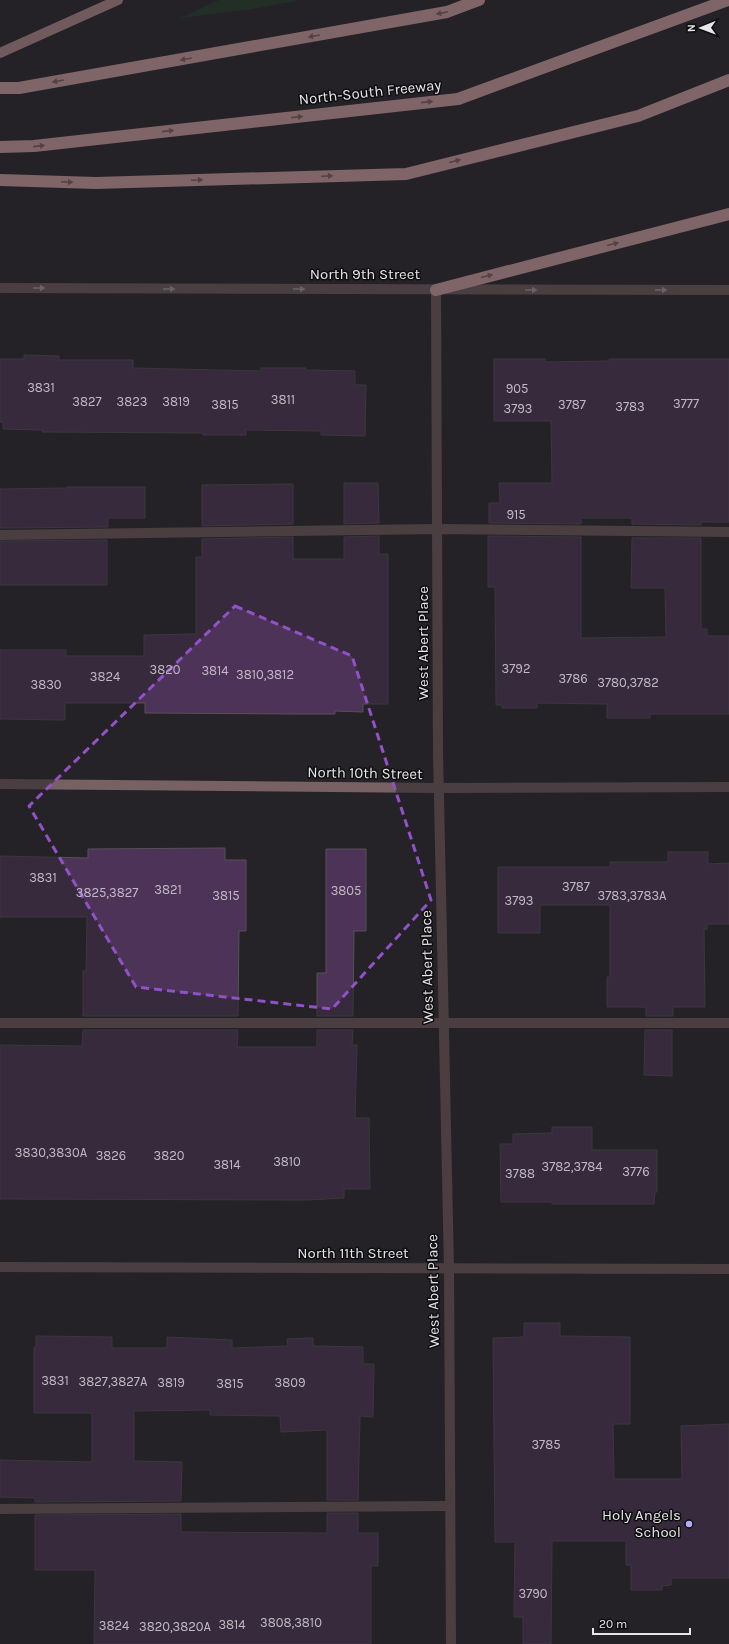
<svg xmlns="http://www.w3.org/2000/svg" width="729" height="1644" font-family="Karla,sans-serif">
  <rect width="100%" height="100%" fill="#252327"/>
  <polygon fill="#1f3e28" points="219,0 300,0 252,9 180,18"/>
  <g fill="#4d3358" stroke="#555257">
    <polygon points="24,355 59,356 59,360 133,360 133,368 261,371 261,368 306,368 306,370 355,371 355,385 366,385 365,436 321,435 321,431 246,430 246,435 203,435 203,433 42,432 42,430 3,429 3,422 0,422 0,359 24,359"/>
    <polygon points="494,359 545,359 545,362 609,361 609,359 729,359 729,522 701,522 701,525 632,524 632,518 581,518 581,524 489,523 489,503 500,503 499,483 552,483 551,421 494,421"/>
    <polygon points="344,483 378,483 379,523 344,524"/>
    <polygon points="293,484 293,524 202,526 202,485"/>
    <polygon points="67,487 145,487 145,518 108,518 108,527 0,528 0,489 67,488"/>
    <polygon points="379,536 379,554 388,554 388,704 363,704 363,712 335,711 335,714 295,714 145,713 145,703 65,703 65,720 0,719 0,650 66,650 66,656 144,656 144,635 196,634 196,557 202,557 202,539 293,537 293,559 344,559 344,537"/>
    <polygon points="488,536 581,537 581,638 666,637 665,588 631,588 632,538 701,538 701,629 707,629 707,636 729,636 729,714 650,714 650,718 607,718 607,704 537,703 537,708 502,708 502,705 496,705 495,587 488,587"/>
    <polygon points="107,540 107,585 0,585 0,541"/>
    <polygon points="225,848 225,860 246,860 246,931 239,931 238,1016 83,1016 83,971 86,971 87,917 0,917 0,856 88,858 88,849"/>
    <polygon points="326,849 366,849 366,931 354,931 353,1016 317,1016 317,973 326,973"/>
    <polygon points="668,852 708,852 708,864 729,863 729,924 707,924 707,929 704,929 705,1007 673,1007 673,1016 646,1016 646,1007 607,1007 607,977 610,977 610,905 540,905 540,933 498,933 498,867 610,867 610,862 668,862"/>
    <polygon points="83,1030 238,1030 237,1047 317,1047 317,1030 353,1030 352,1045 357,1045 355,1118 369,1118 370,1189 344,1189 344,1198 307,1200 0,1199 0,1045 82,1046"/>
    <polygon points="645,1030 672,1030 672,1076 644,1075"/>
    <polygon points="552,1127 592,1127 592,1150 657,1150 657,1192 655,1192 654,1204 552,1204 552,1202 501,1202 500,1144 513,1144 513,1134 552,1133"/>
    <polygon points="524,1323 560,1323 560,1336 630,1337 630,1424 613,1424 614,1479 682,1479 681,1426 729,1424 729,1578 671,1578 671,1585 662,1586 662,1590 631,1590 631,1565 626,1565 626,1541 552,1541 551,1644 523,1644 523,1617 514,1617 515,1542 495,1542 493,1338 524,1337"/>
    <polygon points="36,1336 112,1337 112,1348 167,1348 167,1337 232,1340 232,1348 288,1346 287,1339 313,1338 313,1346 363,1347 363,1364 374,1364 373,1417 360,1416 358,1500 327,1500 327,1430 281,1432 280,1416 210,1415 210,1410 134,1411 134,1461 182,1462 181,1501 35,1502 35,1498 0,1497 0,1460 92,1462 92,1413 34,1413 34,1348 36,1347"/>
    <polygon points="327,1513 358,1513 358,1533 378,1533 378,1566 371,1566 371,1644 94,1644 95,1570 35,1570 35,1515 181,1514 181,1532 327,1533"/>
  </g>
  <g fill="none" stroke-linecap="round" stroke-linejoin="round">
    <g stroke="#786162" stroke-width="10">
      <polyline points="0,288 729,290"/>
      <polyline points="436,290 438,751 449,1269 451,1644"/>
      <polyline points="0,535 437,529 729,532"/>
      <polyline points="0,784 439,788 729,787"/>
      <polyline points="0,1023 729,1023"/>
      <polyline points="0,1267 729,1269"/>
      <polyline points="0,1509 450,1506"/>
    </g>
    <polyline stroke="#ce9da1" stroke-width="10" points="0,53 118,0"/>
    <g stroke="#f0b5b9" stroke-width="12">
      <polyline points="0,88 19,88 447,12 479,0"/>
      <polyline points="0,147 34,146 458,99 728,0"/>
      <polyline points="0,180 96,183 406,174 638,116 729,80"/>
      <polyline points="436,290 729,214"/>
    </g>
  </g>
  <defs><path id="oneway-solid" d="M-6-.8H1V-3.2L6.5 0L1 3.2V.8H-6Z"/></defs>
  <g fill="#8a696c">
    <use href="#oneway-solid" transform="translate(442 13) rotate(168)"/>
    <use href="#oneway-solid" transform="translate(314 36) rotate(170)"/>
    <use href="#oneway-solid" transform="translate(186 59) rotate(170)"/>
    <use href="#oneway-solid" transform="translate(58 81) rotate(170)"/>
    <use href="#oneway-solid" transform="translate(427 102) rotate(-6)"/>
    <use href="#oneway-solid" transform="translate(297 117) rotate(-6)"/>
    <use href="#oneway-solid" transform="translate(168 131) rotate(-6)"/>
    <use href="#oneway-solid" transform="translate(39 146) rotate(-6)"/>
    <use href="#oneway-solid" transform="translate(455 161) rotate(-14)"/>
    <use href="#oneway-solid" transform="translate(327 176) rotate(-2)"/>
    <use href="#oneway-solid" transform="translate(197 180) rotate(-2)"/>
    <use href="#oneway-solid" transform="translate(67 182) rotate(2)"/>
    <use href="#oneway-solid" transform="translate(613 244) rotate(-14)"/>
    <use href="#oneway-solid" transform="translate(487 276) rotate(-14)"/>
  </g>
  <g fill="#bbb1b2">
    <use href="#oneway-solid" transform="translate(39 288)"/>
    <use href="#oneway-solid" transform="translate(169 289)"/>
    <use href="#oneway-solid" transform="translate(299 289)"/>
    <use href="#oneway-solid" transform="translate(531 290)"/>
    <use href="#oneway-solid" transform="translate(661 290)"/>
  </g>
  <path d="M0 0H729V1644H0ZM235,606L352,656L431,900L332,1009L136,987L29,806Z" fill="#252327" fill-opacity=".55" fill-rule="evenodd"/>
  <path fill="none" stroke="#9151c7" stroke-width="3" stroke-dasharray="8 5" stroke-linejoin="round" d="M235,606L352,656L431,900L332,1009L136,987L29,806Z"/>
  <circle fill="#b1adfa" stroke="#0e0d0f" stroke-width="1.5" cx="689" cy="1524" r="4"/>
  <g text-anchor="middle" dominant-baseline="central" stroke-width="3" stroke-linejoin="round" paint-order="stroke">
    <g font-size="13" fill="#c0b9c4">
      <text x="41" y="387">3831</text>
      <text x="517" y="388">905</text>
      <text x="283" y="399">3811</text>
      <text x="87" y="401">3827</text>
      <text x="132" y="401">3823</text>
      <text x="176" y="401">3819</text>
      <text x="686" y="403">3777</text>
      <text x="225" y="404">3815</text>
      <text x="572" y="404">3787</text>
      <text x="630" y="406">3783</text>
      <text x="518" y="408">3793</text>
      <text x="516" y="514">915</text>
      <text x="516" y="668">3792</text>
      <text x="165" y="669">3820</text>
      <text x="215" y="670">3814</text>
      <text x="265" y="674">3810,3812</text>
      <text x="105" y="676">3824</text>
      <text x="573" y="678">3786</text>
      <text x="628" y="682">3780,3782</text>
      <text x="46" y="684">3830</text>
      <text x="43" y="877">3831</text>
      <text x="576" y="886">3787</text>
      <text x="168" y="889">3821</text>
      <text x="346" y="890">3805</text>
      <text x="107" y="892">3825,3827</text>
      <text x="226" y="895">3815</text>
      <text x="632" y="895">3783,3783A</text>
      <text x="519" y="900">3793</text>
      <text x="51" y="1152">3830,3830A</text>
      <text x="111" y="1155">3826</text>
      <text x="169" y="1155">3820</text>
      <text x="287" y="1161">3810</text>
      <text x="227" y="1164">3814</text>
      <text x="572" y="1166">3782,3784</text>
      <text x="636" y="1171">3776</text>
      <text x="520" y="1173">3788</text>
      <text x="55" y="1380">3831</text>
      <text x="113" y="1381">3827,3827A</text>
      <text x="171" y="1382">3819</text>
      <text x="290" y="1382">3809</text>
      <text x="230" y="1383">3815</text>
      <text x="546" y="1444">3785</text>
      <text x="533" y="1593">3790</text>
      <text x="291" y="1622">3808,3810</text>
      <text x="232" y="1624">3814</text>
      <text x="114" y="1625">3824</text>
      <text x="175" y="1626">3820,3820A</text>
    </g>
    <g font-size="15" fill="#e7e6e8" stroke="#0e0d0f">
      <text transform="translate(370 92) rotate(-6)">North-South Freeway</text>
      <text x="365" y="274">North 9th Street</text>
      <text transform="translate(423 643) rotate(-90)">West Abert Place</text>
      <text transform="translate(365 773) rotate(1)">North 10th Street</text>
      <text transform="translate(427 967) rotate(-91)">West Abert Place</text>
      <text x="353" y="1253">North 11th Street</text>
      <text transform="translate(433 1291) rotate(-91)">West Abert Place</text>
    </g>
    <g font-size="15" fill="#e7e6e8" stroke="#0e0d0f" text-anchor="end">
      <text x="681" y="1515">Holy Angels<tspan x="681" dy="17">School</tspan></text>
    </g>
  </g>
  <g transform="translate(701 28) rotate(269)" stroke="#0e0d0f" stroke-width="3" paint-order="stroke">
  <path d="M0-3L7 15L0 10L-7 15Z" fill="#e7e6e8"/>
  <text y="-6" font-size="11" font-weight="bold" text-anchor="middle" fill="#e7e6e8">N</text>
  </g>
  <path d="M593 1628v6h97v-6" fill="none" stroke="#e7e6e8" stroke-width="2"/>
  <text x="599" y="1628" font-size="12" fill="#e7e6e8" stroke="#0e0d0f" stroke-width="3" paint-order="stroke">20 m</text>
</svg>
